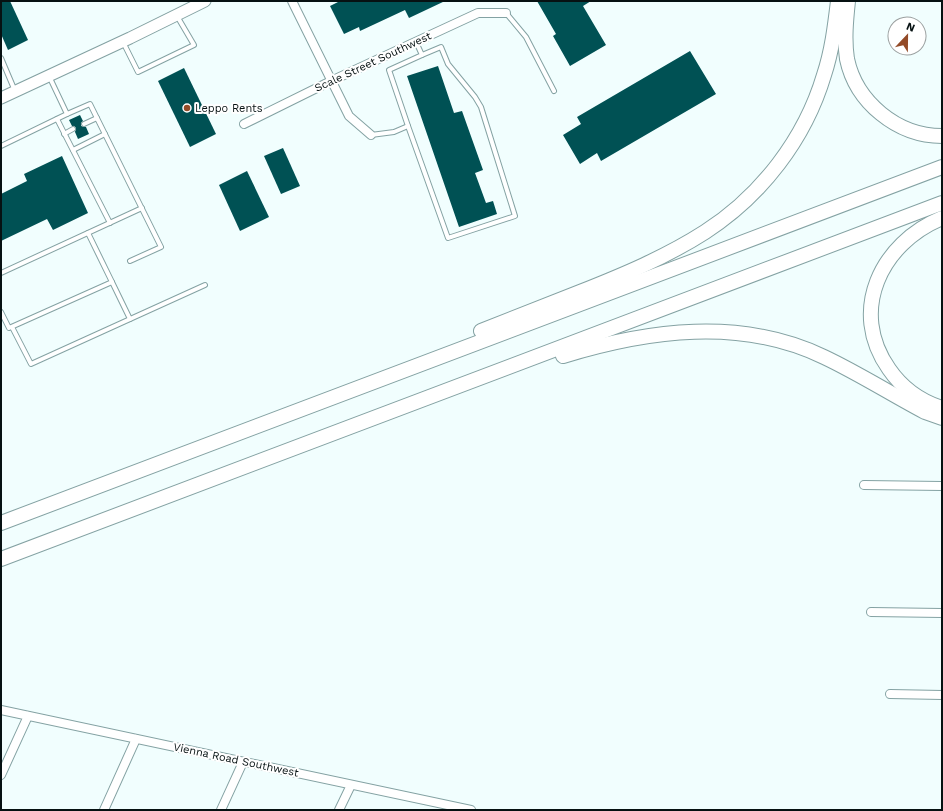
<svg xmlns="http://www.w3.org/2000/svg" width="943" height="811" font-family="'Work Sans',sans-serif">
  <rect width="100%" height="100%" fill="#f1fefe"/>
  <g fill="#005154">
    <polygon points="1,1 10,1 28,40 8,50 1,34"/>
    <polygon points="340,1 445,1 409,18 405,10 360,31 359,27 344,34 330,6"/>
    <polygon points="537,1 591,1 583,6 606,45 570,66 553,36 556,34"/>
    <polygon points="690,51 716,94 601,161 597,153 580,164 563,135 581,124 577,117"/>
    <polygon points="438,66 454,113 462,111 483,170 475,173 486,203 493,201 497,214 459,227 407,76"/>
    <polygon points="184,68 216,134 190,147 158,81"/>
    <polygon points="80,115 83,121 81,123 81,126 86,127 89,134 78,139 75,132 76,128 74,126 72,126 69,120"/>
    <polygon points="283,148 300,186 281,194 264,156"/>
    <polygon points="62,156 88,213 53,230 47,219 1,241 1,194 27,181 24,174"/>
    <polygon points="247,171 269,217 240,231 219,185"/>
  </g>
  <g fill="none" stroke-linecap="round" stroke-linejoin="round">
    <defs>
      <g id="lane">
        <polyline points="506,13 526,37 554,91"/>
        <polyline points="123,42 138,72 194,45 177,16"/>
        <polyline points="1,58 15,91"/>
        <polyline points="67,114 90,104 161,247 130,261"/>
        <polyline points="57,119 110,223"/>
        <polyline points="84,124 97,118"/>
        <polyline points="408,126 448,238 515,216 481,107 475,97 448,64 441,47 422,55"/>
        <polyline points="64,134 73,129"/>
        <polyline points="371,135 394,132 408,126 389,70 422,55 416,42"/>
        <polyline points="1,146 67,114 49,76"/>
        <polyline points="73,150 105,134"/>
        <polyline points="1,273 142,208"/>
        <polyline points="112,282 130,319"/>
        <polyline points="1,312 9,328 112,282 88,233"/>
        <polyline points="12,327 31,364 205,285"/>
      </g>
      <g id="street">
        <polyline points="292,1 349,116 371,135"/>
        <polyline points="244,124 331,81 478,13 506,13"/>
        <polyline points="864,485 942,486"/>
        <polyline points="871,612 942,613"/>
        <polyline points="890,694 942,695"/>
        <polyline points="1,710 471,810"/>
        <polyline points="1,775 28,716"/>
        <polyline points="104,810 136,739"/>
        <polyline points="221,810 243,762"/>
        <polyline points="339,810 351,785"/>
      </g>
      <polyline id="secondary" points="1,98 130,38 205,1"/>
      <g id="highway">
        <path d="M848,1C846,20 844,40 847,59C856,102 897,136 942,136"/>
        <path d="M942,218C881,243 848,311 889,369C902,388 920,401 942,408"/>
        <path d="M481,331C514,318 547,305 580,292C623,275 666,257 705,232C761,196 805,139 824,75C832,51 835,26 838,1"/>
        <path d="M563,356C648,330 741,317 824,357C858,373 891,394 925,412L942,418"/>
        <polyline points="1,523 942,167"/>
        <polyline points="1,559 942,203"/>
      </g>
    </defs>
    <use href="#lane" stroke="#84a2a3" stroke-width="6"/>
    <use href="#street" stroke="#84a2a3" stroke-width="10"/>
    <use href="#secondary" stroke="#84a2a3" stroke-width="13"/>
    <use href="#highway" stroke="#84a2a3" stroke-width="16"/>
    <use href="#lane" stroke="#fff" stroke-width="4"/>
    <use href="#street" stroke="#fff" stroke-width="8"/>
    <use href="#secondary" stroke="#fff" stroke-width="11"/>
    <use href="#highway" stroke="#fff" stroke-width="14"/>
  </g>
  <circle fill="#934b28" stroke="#fff" stroke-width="1.5" cx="187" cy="108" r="4"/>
  <g text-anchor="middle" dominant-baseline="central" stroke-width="4" stroke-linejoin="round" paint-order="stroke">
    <g font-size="11" fill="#061112" stroke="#fff">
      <text transform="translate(373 62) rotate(-25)">Scale Street Southwest</text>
      <text transform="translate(236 760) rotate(12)">Vienna Road Southwest</text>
    </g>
    <g font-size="11" fill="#061112" stroke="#fff" text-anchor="start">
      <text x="195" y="108">Leppo Rents</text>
    </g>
  </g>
  <rect width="943" height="811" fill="none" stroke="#061112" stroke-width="4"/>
  <g transform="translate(907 36) rotate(22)"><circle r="19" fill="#ffffff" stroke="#9ba0a0"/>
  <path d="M0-3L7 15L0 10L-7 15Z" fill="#934b28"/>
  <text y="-6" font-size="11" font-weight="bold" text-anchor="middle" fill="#061112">N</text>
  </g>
</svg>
